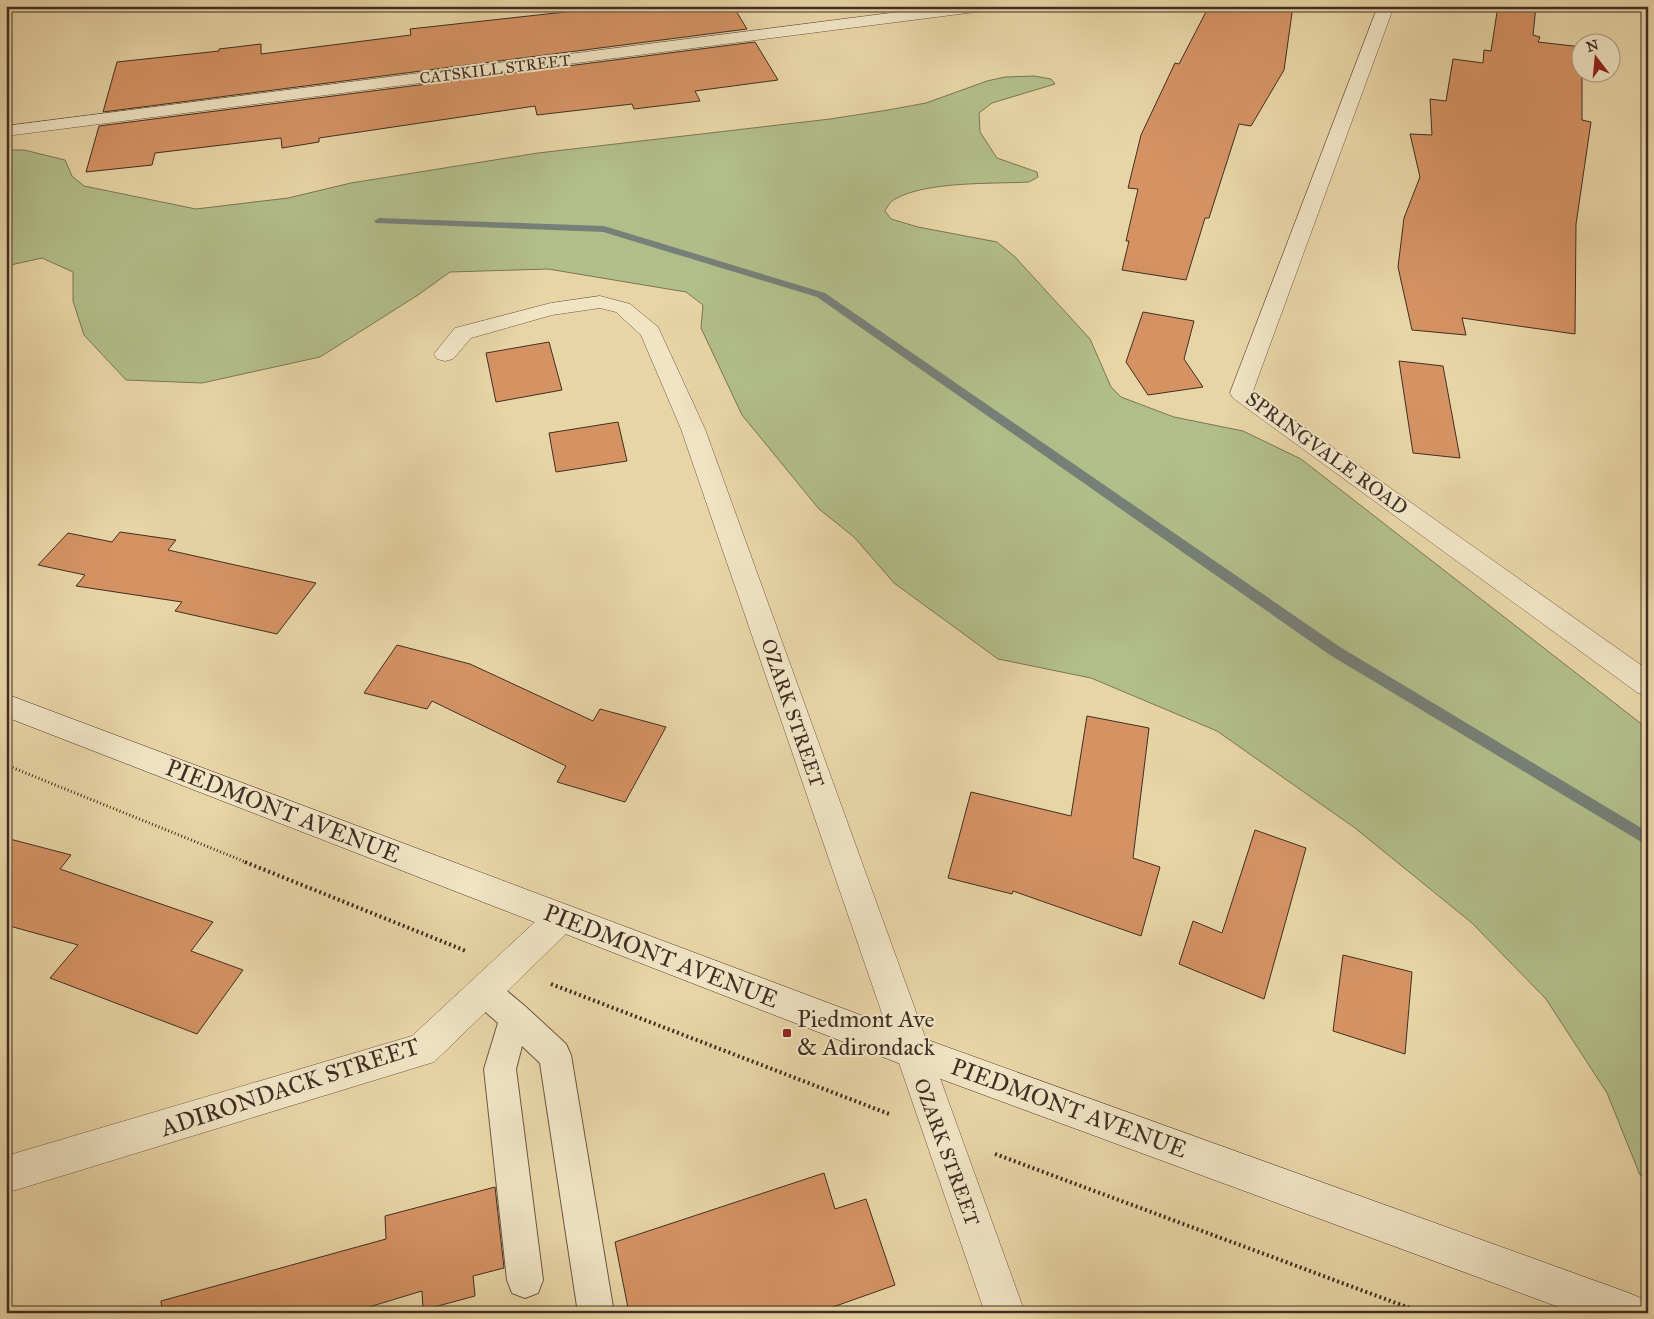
<svg xmlns="http://www.w3.org/2000/svg" width="1654" height="1319" font-family="'IM FELL Great Primer',serif">
  <rect width="100%" height="100%" fill="#e8d5a6"/>
  <filter id="stains"><feTurbulence type="fractalNoise" baseFrequency=".004" numOctaves="4"/><feColorMatrix values="0 0 0 0 .2 0 0 0 0 .09 0 0 0 0 .02 0 0 0 .5 -.17"/></filter>
  <radialGradient id="worn" r=".72"><stop offset=".6" stop-color="#630" stop-opacity="0"/><stop offset="1" stop-color="#630" stop-opacity=".3"/></radialGradient>
  <path fill="#b2be89" stroke="#7a7656" d="M1034,76L1051,79L1055,84L992,103L979,113L980,132L997,158L1037,172L1038,177L1029,182C992,184 927,181 895,199C891,201 887,207 885,211L891,219L918,227L997,242L1015,257L1090,339L1111,387L1121,397L1174,417L1243,431L1301,459L1648,729V1180L1640,1175L1607,1093L1546,999L1472,923L1355,828L1217,731L1091,678L998,659L894,583L854,537L819,509L742,415L701,328L703,305L686,292L548,269L450,272L418,295L320,357L202,383L126,380L84,335L73,301V272L42,258L6,266V150H24L65,160L72,176L84,186L196,209L288,198L351,183L538,153L830,119L888,110L926,103L987,81L1005,77Z"/>
  <g fill="none" stroke-linecap="round" stroke-linejoin="round">
    <polygon fill="#768078" fill-rule="evenodd" points="379,218 604,226 825,293 1340,647 1648,832 1648,846 1330,655 817,297 603,232 376,223 374,221"/>
  </g>
  <g fill="#d59364" stroke="#412e24">
    <polygon points="620,6 733,6 747,29 103,112 117,62 219,51 219,49 261,44 261,54 411,35 410,29"/>
    <polygon points="1209,6 1293,6 1284,70 1251,126 1239,124 1209,218 1205,218 1186,280 1122,270 1129,241 1126,241 1138,189 1128,188 1141,135 1175,63 1179,64"/>
    <polygon points="1498,6 1536,6 1533,35 1540,37 1538,42 1582,47 1582,120 1591,122 1576,224 1575,334 1462,318 1466,335 1412,330 1398,267 1404,218 1420,177 1410,134 1432,135 1430,99 1446,101 1453,59 1483,63 1484,50 1491,51"/>
    <polygon points="755,42 778,80 695,91 700,101 634,109 632,104 537,115 535,106 319,138 319,142 282,148 281,138 155,153 152,165 86,172 99,126"/>
    <polygon points="1143,312 1194,321 1184,359 1203,387 1148,395 1126,362"/>
    <polygon points="549,342 562,390 496,402 486,353"/>
    <polygon points="1399,361 1443,366 1460,458 1413,453"/>
    <polygon points="618,422 627,461 556,472 549,433"/>
    <polygon points="120,532 176,540 168,550 316,583 277,634 175,611 182,602 76,586 85,575 38,565 68,533 112,542"/>
    <polygon points="397,645 470,664 593,721 600,709 666,727 625,802 557,782 566,766 432,701 427,709 364,693"/>
    <polygon points="1087,716 1149,728 1133,858 1160,867 1141,936 1013,891 1012,894 948,878 971,792 1071,816"/>
    <polygon points="1255,830 1306,848 1264,999 1179,964 1193,921 1222,933"/>
    <polygon points="6,838 71,855 60,869 213,922 191,951 243,970 197,1034 50,978 78,945 6,925"/>
    <polygon points="1343,955 1412,972 1405,1054 1333,1031"/>
    <polygon points="824,1173 835,1209 866,1199 895,1285 816,1313 629,1313 615,1242"/>
    <polygon points="495,1187 504,1268 473,1276 475,1296 423,1310 422,1291 349,1313 162,1313 161,1301 386,1239 385,1216"/>
  </g>
  <g fill="none" stroke-linecap="round" stroke-linejoin="round">
    <defs>
      <polygon id="service" points="484,977 495,981 526,1007 566,1044 571,1055 614,1313 578,1313 540,1063 522,1046 516,1069 543,1280 538,1293 525,1298 512,1293 507,1280 484,1069 498,1023 473,1001 469,991 473,981"/>
      <g id="minor">
        <polygon points="945,6 990,6 983,11 6,136 6,126"/>
        <polygon points="1378,6 1394,6 1253,391 1648,670 1648,696 1638,693 1233,398 1230,393"/>
        <polygon points="600,296 630,304 658,327 705,429 1025,1313 985,1313 681,429 641,335 616,312 600,308 552,315 471,338 453,359 445,361 437,359 434,354 455,328 551,303"/>
        <polygon points="561,904 572,908 577,918 572,928 434,1062 6,1193 6,1156 412,1036 550,908"/>
      </g>
      <polygon id="secondary" points="6,694 911,1034 1629,1293 1643,1299 1648,1313 1575,1313 911,1068 6,717"/>
    </defs>
    <use href="#service" stroke="#6b5844" stroke-width="2"/>
    <use href="#minor" stroke="#6b5844" stroke-width="1"/>
    <use href="#secondary" stroke="#412e24" stroke-width="1"/>
    <polyline stroke="#412e24" stroke-width="3" stroke-dasharray="1 2.5" stroke-linecap="butt" points="6,765 248,863"/>
    <g stroke="#412e24" stroke-width="4" stroke-dasharray="2 3" stroke-linecap="butt">
      <polyline points="245,862 466,951"/>
      <polyline points="551,984 889,1114"/>
      <polyline points="995,1154 1423,1313"/>
    </g>
    <use href="#service" fill="#f0e4c5" fill-rule="evenodd"/>
    <use href="#minor" fill="#f0e4c5" fill-rule="evenodd"/>
    <use href="#secondary" fill="#f0e4c5" fill-rule="evenodd"/>
  </g>
  <rect fill="#8f2418" stroke="#f0e4c5" stroke-width="2" x="782" y="1028" width="10" height="10" rx="2.5"/>
  <g text-anchor="middle" dominant-baseline="central" stroke-width="4" stroke-linejoin="round" paint-order="stroke">
    <g font-size="16" fill="#412e24" stroke="#f0e4c5">
      <text transform="translate(495 69) rotate(-7)">CATSKILL STREET</text>
    </g>
    <g font-size="20" fill="#412e24" stroke="#f0e4c5">
      <text transform="translate(1327 453) rotate(36)">SPRINGVALE ROAD</text>
      <text transform="translate(793 713) rotate(71)">OZARK STREET</text>
      <text transform="translate(947 1152) rotate(70)">OZARK STREET</text>
    </g>
    <g font-size="24" fill="#412e24" stroke="#f0e4c5">
      <text transform="translate(283 811) rotate(21)">PIEDMONT AVENUE</text>
      <text transform="translate(661 956) rotate(21)">PIEDMONT AVENUE</text>
      <text transform="translate(290 1087) rotate(-18)">ADIRONDACK STREET</text>
      <text transform="translate(1069 1108) rotate(20)">PIEDMONT AVENUE</text>
    </g>
    <g font-size="24" fill="#412e24" stroke="#f0e4c5" text-anchor="start">
      <text x="797" y="1019">Piedmont Ave<tspan x="797" dy="28">&amp; Adirondack</tspan></text>
    </g>
  </g>
  <rect width="1654" height="1319" fill="none" stroke="#e8d5a6" stroke-width="25"/>
  <rect x="8" y="8" width="1639" height="1304" fill="none" stroke="#412e24" stroke-width="2.5"/>
  <rect x="12" y="12" width="1629" height="1294" fill="none" stroke="#412e24"/>
  <g transform="translate(1596 58) rotate(344)"><circle r="24" fill="#f0e4c5" stroke="#aa9b85"/>
  <path d="M0-4L9 19L0 12L-9 19Z" fill="#8f2418"/>
  <text y="-8" font-size="14" font-weight="bold" text-anchor="middle" fill="#412e24">N</text>
  </g>
  <rect width="100%" height="100%" filter="url(#stains)"/>
  <rect width="100%" height="100%" fill="url(#worn)"/>
</svg>
